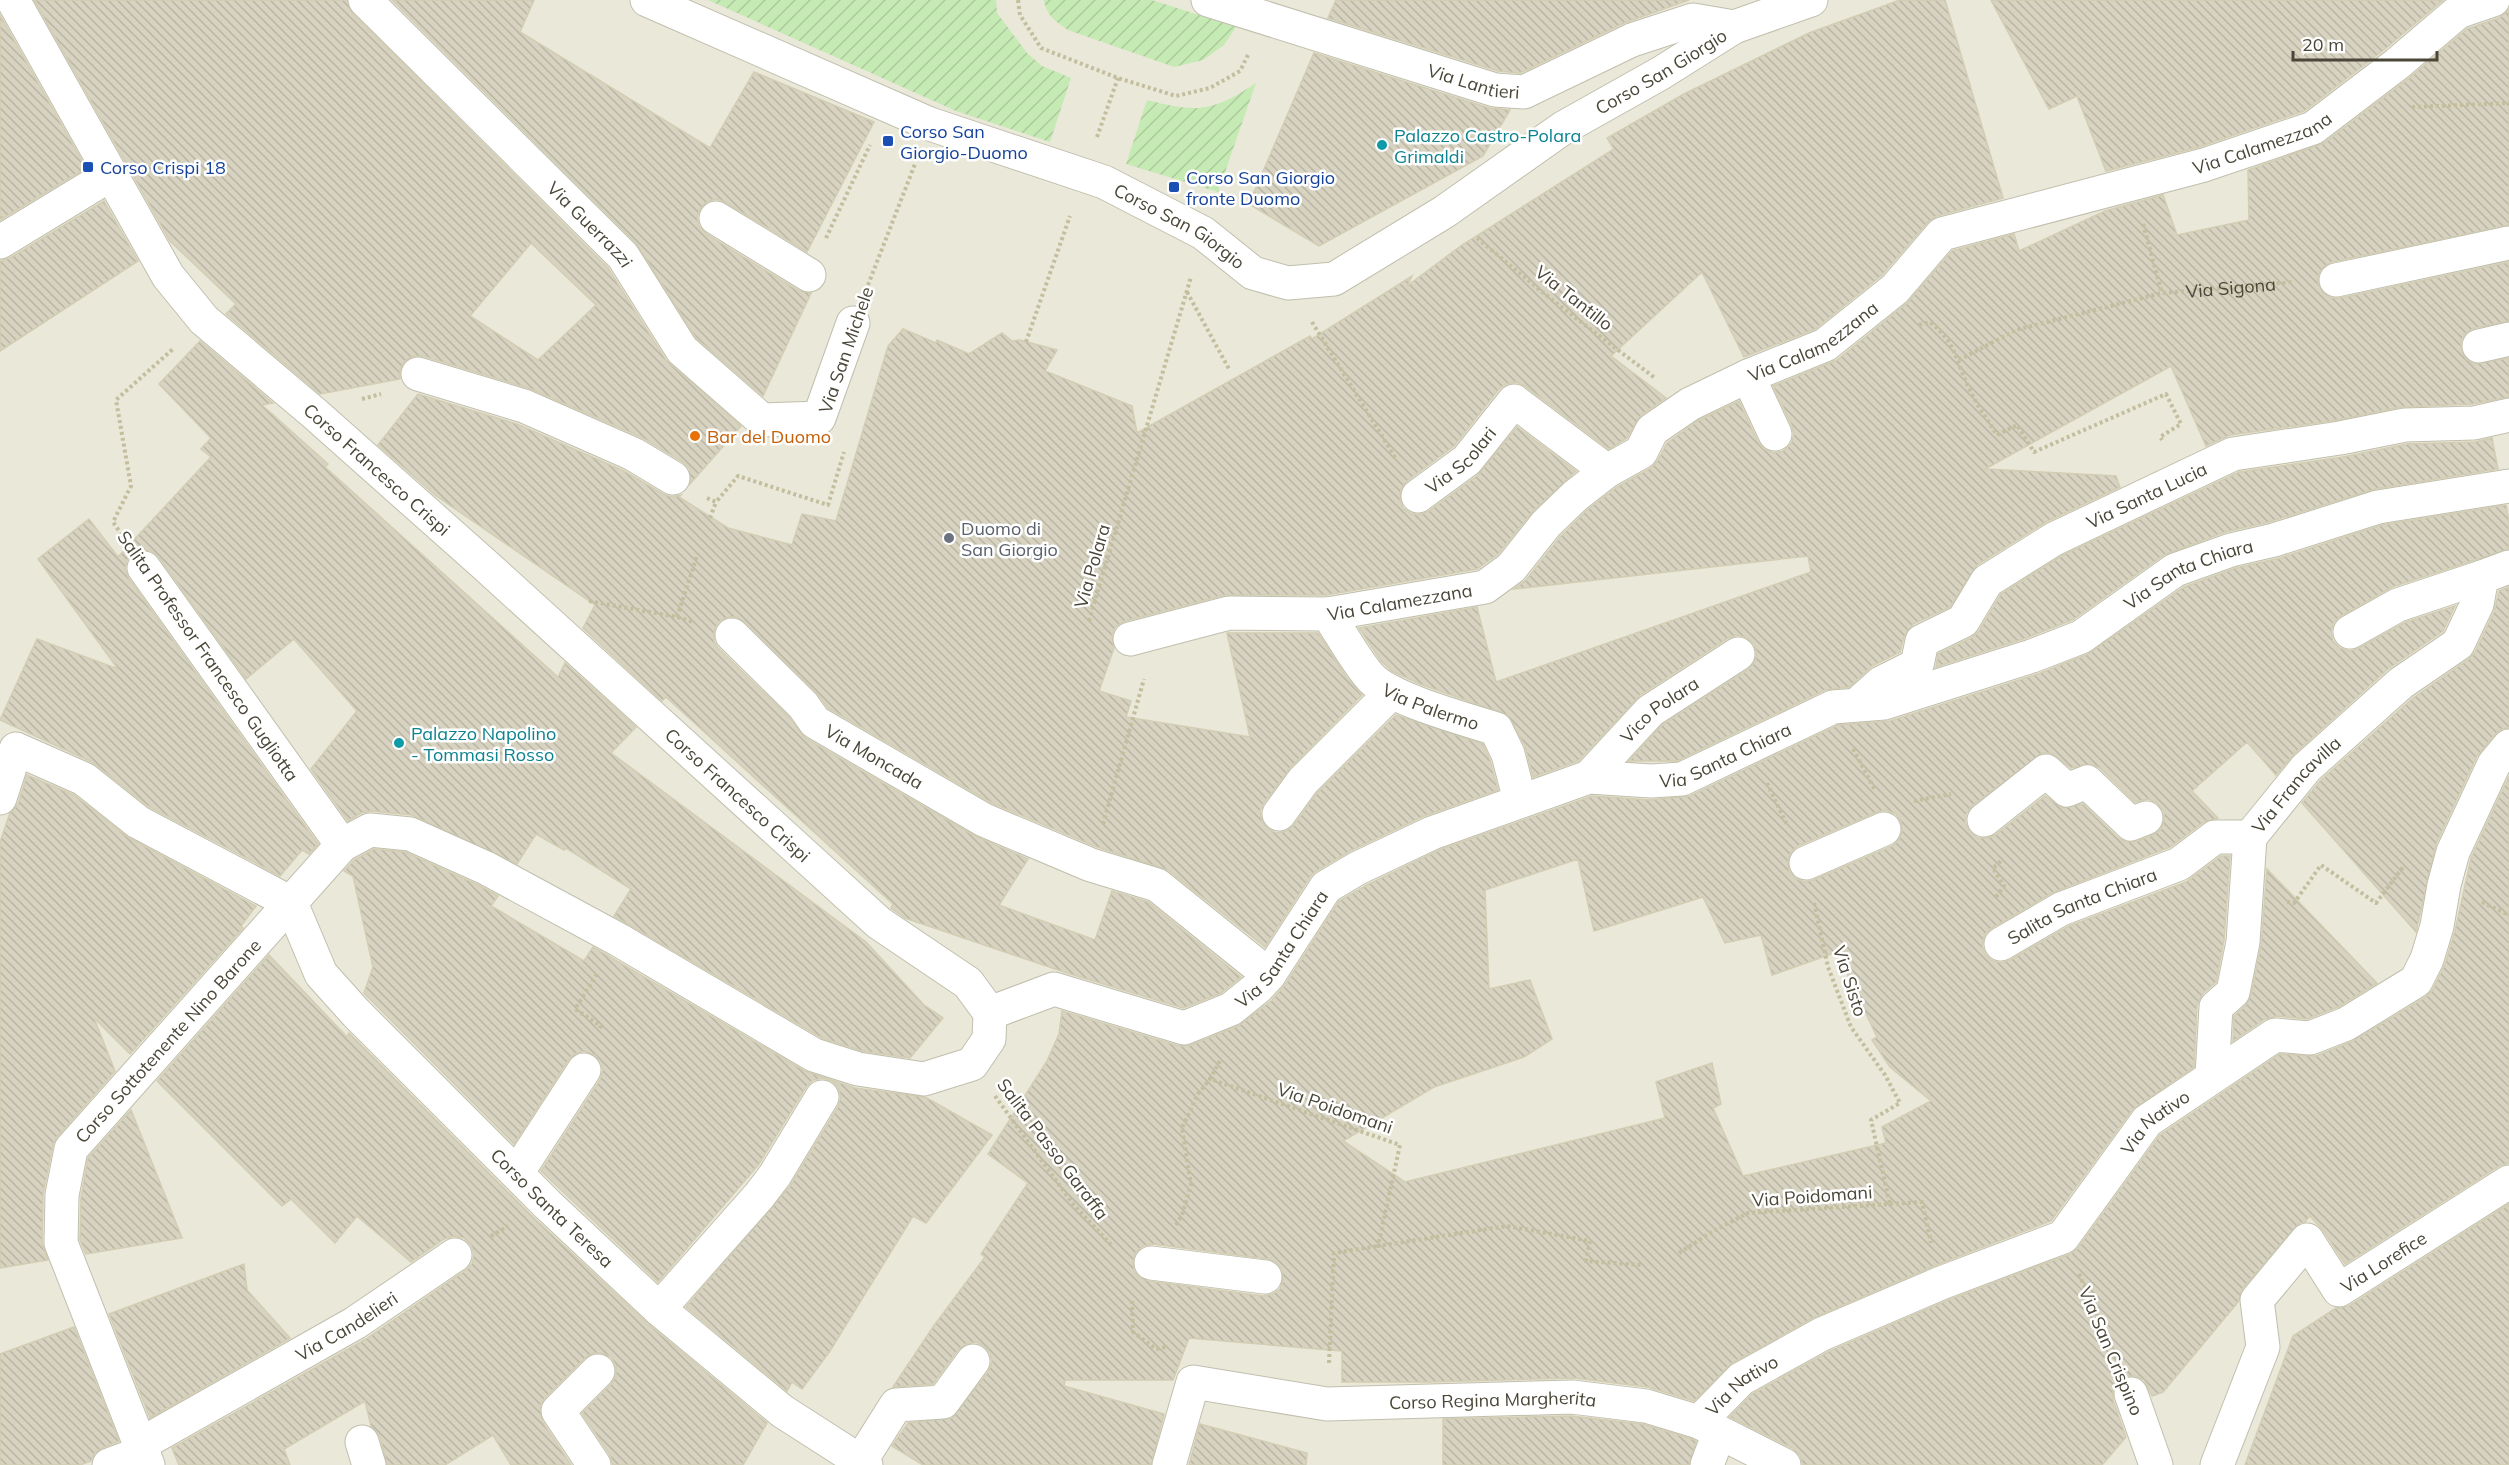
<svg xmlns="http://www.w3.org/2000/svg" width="2509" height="1465" font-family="Mulish,sans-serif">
  <defs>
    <pattern id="garden-furrows" width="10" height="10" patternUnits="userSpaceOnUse" patternTransform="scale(1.5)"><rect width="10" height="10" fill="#c6eab4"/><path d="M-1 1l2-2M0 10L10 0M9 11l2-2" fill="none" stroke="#acca9c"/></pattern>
    <pattern id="building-back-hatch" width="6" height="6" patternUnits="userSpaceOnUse" patternTransform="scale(1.5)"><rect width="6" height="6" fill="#d7d3c0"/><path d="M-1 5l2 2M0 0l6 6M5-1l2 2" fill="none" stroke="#bab6a6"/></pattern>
  </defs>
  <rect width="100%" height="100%" fill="#f5f5eb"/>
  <rect fill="#e9e8d9" x="0" y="0" width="2509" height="1465"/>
  <g fill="url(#garden-furrows)">
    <polygon points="708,0 996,0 997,13 1027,53 1042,66 1071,78 1050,142 956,111"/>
    <path d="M1044,0H1152L1236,27L1224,45L1203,60L1174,67L1068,30C1056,22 1046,15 1044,0Z"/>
    <path d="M1256,83L1218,192L1126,164L1147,100C1198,113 1212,112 1256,83Z"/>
  </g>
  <g fill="url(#building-back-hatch)" stroke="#d2cdb3" stroke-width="1.5" fill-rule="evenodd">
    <path d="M34,0H347L352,13L608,268L666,360L741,426L690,484V469L683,462L641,437L531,389L423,356H413L405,361L400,369V379L320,394L226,314L236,304L170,241ZM531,243L596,305L538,360L470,316Z"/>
    <polygon points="392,0 534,0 520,32 710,148 754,72 874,122 807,252 725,202 717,199 708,201 700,209 697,217 699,226 706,234 799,291 811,293 763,396 696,338 636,243"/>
    <polygon points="1336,0 1689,0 1624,23 1520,73 1498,71 1328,18"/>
    <polygon points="1900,0 1945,0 2003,198 1937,216 1928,222 1882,275 1815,329 1744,357 1702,272 1611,356 1666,398 1641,415 1627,438 1609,449 1525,386 1516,382 1506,384 1499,389 1454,446 1407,481 1401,489 1400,499 1403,508 1410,513 1419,515 1429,511 1478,475 1517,427 1576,471 1533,511 1498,554 1477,569 1326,595 1225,595 1125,621 1116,626 1112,635 1114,648 1099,691 1131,701 1126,717 1250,737 1227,633 1318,633 1346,677 1362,695 1290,768 1264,803 1260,811 1262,821 1268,829 1276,833 1286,831 1294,825 1317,793 1396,715 1483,744 1490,760 1498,790 1424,816 1350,851 1316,871 1310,877 1265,947 1168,870 1097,847 992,803 828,708 816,692 745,622 737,617 728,617 718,622 714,631 714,641 718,648 789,717 805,738 975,836 1028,859 999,905 1095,940 1112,891 1148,902 1241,977 1221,993 1183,1008 1067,973 905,918 891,908 893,904 666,697 662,701 583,628 595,605 435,495 378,445 418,394 517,424 624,471 663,494 672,497 681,495 679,497 728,528 792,545 802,514 836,521 888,346 903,329 936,343 937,340 969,354 1002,333 1012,341 1020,340 1057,350 1045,371 1132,406 1137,433 1310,336 1312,339 1412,276 1407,286 1462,245 1614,149 1607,138 1684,94 1809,33"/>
    <polygon points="1991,0 2443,0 2385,49 2304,111 2199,147 2106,171 2077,96 2049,109"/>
    <polygon points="2509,9 2509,225 2332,262 2323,267 2318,275 2318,283 2323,293 2331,298 2340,298 2509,262 2509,321 2475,328 2467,332 2461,340 2461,350 2466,359 2474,364 2509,358 2509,397 2472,404 2401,407 2337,420 2230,435 2206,446 2171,366 1985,469 2116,476 2120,487 2046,522 1977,565 1950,607 1913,624 1904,637 1900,652 1872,666 1849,687 1825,690 1677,761 1629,761 1662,725 1749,669 1754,663 1757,654 1754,644 1747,638 1738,635 1728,638 1640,695 1578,761 1533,777 1525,746 1508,715 1420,684 1392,671 1381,661 1359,628 1477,607 1496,682 1811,572 1808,556 1514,589 1526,580 1560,537 1587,510 1617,487 1651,468 1658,460 1667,443 1699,420 1739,401 1758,442 1764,449 1774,453 1783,451 1791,444 1794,435 1792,426 1773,386 1837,360 1907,303 1952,251 2014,234 2019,251 2105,211 2163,195 2177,235 2249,220 2248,170 2324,143 2408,79 2467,29 2499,18"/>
    <polygon points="0,15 86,168 0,220"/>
    <polygon points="1314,53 1489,108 1510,110 1483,156 1319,246 1249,204"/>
    <polygon points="104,201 138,261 0,351 0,261 10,258"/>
    <polygon points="200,341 273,403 262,405 328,464 325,467 558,677 565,663 636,727 611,753 866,942 924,1005 943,1018 910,1058 862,1051 822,1038 614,916 631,889 566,848 564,850 536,834 517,864 412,815 371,811 361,813 348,821 311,769 357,711 294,639 246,679 159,557 151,551 142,549 133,553 127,560 125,569 129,579 318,844 309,854 302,850 280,876 148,806 92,762 0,720 37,639 118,669 38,559 89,519 118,557 211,457 201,449 211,438 159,384"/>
    <polygon points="2492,438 2498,469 2375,489 2269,522 2225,532 2164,555 2072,620 2026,638 1936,667 1938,654 1971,638 1979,631 2001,594 2063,555 2239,472 2343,457 2407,444 2475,442"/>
    <path d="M2506,505L2509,521V549L2392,587L2341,616L2334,622L2331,631L2333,641L2340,648L2350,651L2359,648L2406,622L2455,606L2443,631L2388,669L2294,754L2276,775L2247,742L2192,791L2218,818L2204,822L2170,847L2052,893L1992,928L1985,934L1982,945L1985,954L1991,960L2001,963L2010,960L2069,926L2186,882L2221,856H2230L2224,940L2216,982L2203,993L2197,1005L2194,1067L2132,1110L2051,1221L1934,1266L1813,1318L1732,1363L1694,1401L1648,1387L1574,1378L1428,1382H1342V1351L1189,1338L1173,1380H1065L1064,1386L1164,1414L1151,1465H923L892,1446L908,1423L952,1418L988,1372L992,1362L990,1353L984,1346L976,1342L966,1344L958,1350L933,1384L893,1387L933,1327L985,1257L981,1254L1028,1183L988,1154L1047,1061L1059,1034L1062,1011L1179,1046L1191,1045L1238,1026L1271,1001L1285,985L1339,901L1367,885L1439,850L1592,796L1650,800L1690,796L1838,725L1890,721L2038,674L2088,654L2184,587L2236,568L2280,558L2382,525ZM2042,753H2051L2071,768L2091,764L2100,768L2135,802L2148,799L2157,803L2164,812V821L2161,829L2153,835L2138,841L2127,842L2118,838L2083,804L2063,808L2045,796L1995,835L1987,838H1978L1970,832L1965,822L1966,814L1972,806ZM1886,810L1896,814L1901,822L1902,832L1899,840L1892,846L1813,880L1804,882L1795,878L1789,871L1788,860L1791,852L1798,846L1877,812ZM1578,859L1594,931L1703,897L1725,943L1761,935L1772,975L1837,952L1877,1037L1872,1040L1890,1067L1931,1101L1882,1127L1886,1143L1743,1176L1713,1108L1721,1104L1712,1063L1656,1082L1665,1118L1405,1182L1343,1141L1434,1087L1524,1057L1552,1039L1530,980L1489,989L1485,890ZM1153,1244L1268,1259L1276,1262L1282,1269L1283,1280L1280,1289L1273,1294L1263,1296L1148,1281L1140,1278L1134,1271L1133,1260L1136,1252L1143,1246Z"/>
    <polygon points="2509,587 2509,728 2502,729 2495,734 2477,756 2436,844 2416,932 2302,803 2320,781 2413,698 2469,659 2475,652 2494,612 2499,591"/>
    <polygon points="27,775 74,795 129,838 256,906 241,926 243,928 130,1054 94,1018 115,1071 57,1137 53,1145 43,1194 42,1243 48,1260 0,1268 0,842 10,813 18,804"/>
    <polygon points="2509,776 2509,1163 2499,1166 2345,1264 2323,1230 2310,1216 2305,1222 2299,1223 2243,1288 2238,1302 2163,1392 2152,1396 2144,1380 2135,1376 2125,1376 2116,1382 2113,1390 2113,1400 2126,1437 2102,1465 1803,1465 1800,1455 1792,1448 1730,1417 1752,1394 1830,1351 1948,1300 2070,1254 2078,1248 2160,1135 2280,1054 2316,1056 2353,1041 2426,997 2433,989 2445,964 2455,931 2471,858"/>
    <polygon points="374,849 405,852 478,885 498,896 491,906 584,961 593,947 805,1071 855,1088 925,1097 992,1135 926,1223 913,1216 830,1351 802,1389 792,1382 787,1391 686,1307 790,1186 838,1107 841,1097 838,1087 832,1081 823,1078 813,1080 806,1087 759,1164 658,1282 541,1171 600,1080 603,1070 601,1062 595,1055 584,1051 575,1054 569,1059 514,1144 364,993 373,967 353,876 344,871 354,860"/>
    <polygon points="2267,869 2377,983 2338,1007 2307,1019 2277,1016 2265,1019 2233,1041 2234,1016 2245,1006 2251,996 2261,946"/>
    <polygon points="269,955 347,1037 349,1033 535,1219 647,1323 767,1423 743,1465 613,1465 610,1455 582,1413 611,1384 616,1376 616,1366 611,1357 602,1353 593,1353 585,1358 545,1398 540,1405 542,1421 571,1465 511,1465 493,1435 445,1465 387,1465 380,1437 371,1426 365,1401 284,1449 290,1465 179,1465 172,1448 366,1339 466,1270 472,1264 474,1254 471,1245 464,1238 453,1236 444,1239 411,1262 357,1216 335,1243 291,1199 282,1206 157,1081"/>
    <polygon points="131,1110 182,1238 86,1254 80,1240 81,1197 88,1158"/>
    <polygon points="2509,1204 2509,1465 2245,1465 2293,1336 2336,1308 2349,1306"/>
    <polygon points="244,1264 247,1290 290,1338 150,1418 109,1314"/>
    <polygon points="74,1327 119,1441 102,1448 95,1453 91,1461 80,1465 0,1465 0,1354"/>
    <polygon points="1571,1416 1642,1424 1692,1439 1696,1441 1689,1465 1443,1465 1443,1419"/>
    <polygon points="1200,1424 1307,1453 1306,1465 1189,1465"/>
  </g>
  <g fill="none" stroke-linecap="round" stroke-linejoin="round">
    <defs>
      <g id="minor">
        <path id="s2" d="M13,0L168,276L204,320L314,413L484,564L879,923L968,983L990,1013L989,1039L972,1064L924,1079L858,1069L814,1055L619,940L486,868L410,834L370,830L342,845L71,1149L62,1195L61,1243L148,1465"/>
        <path id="s3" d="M365,0L623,256L682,350L762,420L819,418L853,323"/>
        <path id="s4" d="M647,0L930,124L1104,182L1203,233L1253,273L1288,283L1334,279L1444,212L1563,128L1661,73L1734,27L1811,0"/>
        <path id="s5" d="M1208,0L1495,90L1524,92L1632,40L1693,20L1734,27"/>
        <polyline points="716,218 809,275"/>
        <polyline points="0,242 110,175"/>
        <polyline points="2336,280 2509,243"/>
        <polyline points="2479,346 2509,339"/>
        <polyline points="418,374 524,406 633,454 673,478"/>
        <polyline points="1748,376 1775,434"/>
        <path id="s6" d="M1418,496L1467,460L1514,401L1607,471"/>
        <polyline points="144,568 342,845"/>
        <path id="s7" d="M1328,614C1340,632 1358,665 1372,679C1394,700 1465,719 1496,729L1508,754L1520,801"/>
        <polyline points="2350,632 2398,605 2482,577"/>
        <path id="s8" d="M732,635L803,705L815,722L984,820L1091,865L1157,885L1269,975"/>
        <path id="s9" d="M1130,639L1229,613L1328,614L1485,587L1511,568L1546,524L1575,496L1607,471L1641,452L1652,430L1690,404L1748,376L1825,345L1895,289L1942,234L2204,165L2313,128L2397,64L2458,12L2493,0"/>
        <path id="s10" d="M1862,700L1881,683L1917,665L1922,641L1963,621L1987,581L2054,539L2233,454L2340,438L2405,425L2474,423L2509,415"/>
        <path id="s11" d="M1589,777L1650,711L1738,654"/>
        <polyline points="0,798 16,749 84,779 138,822 291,903"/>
        <polyline points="1279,814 1303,781 1392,692"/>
        <polyline points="1984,820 2046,771 2067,790 2087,782 2131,824 2146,818"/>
        <polyline points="1806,863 1884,829"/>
        <path id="s12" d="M291,903L321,974L356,1013L548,1205L659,1309L782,1411L866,1465"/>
        <path id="s13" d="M2001,944L2061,909L2179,864L2215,837H2250"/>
        <path id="s14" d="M990,1013L1054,989L1184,1028L1231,1009L1257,988L1269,975L1326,887L1358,868L1432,833L1589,777L1651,781L1682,779L1833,707L1884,703L2032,656L2081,637L2175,570L2231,550L2274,540L2378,507L2509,486"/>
        <path id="s15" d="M2212,1076L2216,1007L2233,992L2243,942L2250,837L2306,768L2401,683L2458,644L2477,604L2482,577L2509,567"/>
        <polyline points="517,1173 584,1070"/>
        <polyline points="1151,1263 1265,1277"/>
        <polyline points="659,1309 759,1196 775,1175 822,1097"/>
        <polyline points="2131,1394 2156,1465"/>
        <path id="s16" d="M1699,1422L1741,1379L1822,1334L1941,1283L2063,1237L2147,1121L2275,1035L2310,1038L2346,1024L2416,981L2427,959L2437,926L2444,885L2453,852L2494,764L2509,746"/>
        <polyline points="362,1442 369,1465"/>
        <path id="s17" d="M141,1444L355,1323L455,1255"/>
        <polyline points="860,1462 896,1405 943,1402 973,1361"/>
        <polyline points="109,1465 144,1452"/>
        <polyline points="594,1465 558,1411 598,1371"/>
        <path id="s18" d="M1169,1465L1193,1382L1327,1404L1572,1397L1646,1406L1699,1422L1784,1465"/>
        <polyline points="1707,1465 1719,1433"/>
        <path id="s19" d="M2217,1465L2263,1347L2257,1300L2307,1240L2339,1290L2509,1182"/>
      </g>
    </defs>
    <use href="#minor" stroke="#c1bfad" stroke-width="35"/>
    <g stroke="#c3be9e" stroke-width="4" stroke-dasharray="3 3" stroke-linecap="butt">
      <polyline points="1018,0 1020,15 1041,48 1118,78 1176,96 1210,88 1240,71 1248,55"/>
      <polyline points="2412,107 2509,103"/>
      <polyline points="1097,137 1118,78"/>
      <polyline points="2143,224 2162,293"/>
      <polyline points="826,238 870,145"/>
      <polyline points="1477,238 1552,300 1655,378"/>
      <polyline points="868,285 915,164"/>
      <polyline points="1187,292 1229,369"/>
      <polyline points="1312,322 1396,459"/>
      <path d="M1919,325L1930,322C1958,345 1955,361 1970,390C1977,406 1988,420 1997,435L2017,425L2034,452L2166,394L2181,424L2160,437L2162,440"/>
      <polyline points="1026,342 1070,216"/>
      <path id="s1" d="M1959,360L2016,330L2162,293L2293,282"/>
      <polyline points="362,399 381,394"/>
      <polyline points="707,498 716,502 738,476 828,505 844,452"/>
      <polyline points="710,518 716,502"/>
      <polyline points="122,535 113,522 131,486 116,400 173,349"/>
      <polyline points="589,601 677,617 693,622"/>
      <polyline points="677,617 698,553"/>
      <polyline points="1089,621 1191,277"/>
      <polyline points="1853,749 1875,790"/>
      <polyline points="1767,783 1787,825"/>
      <polyline points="1914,801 1951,794"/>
      <polyline points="1103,824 1144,679"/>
      <polyline points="1996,897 2004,886 1993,868 2002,860"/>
      <polyline points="2287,902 2294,903 2321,865 2376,903 2404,866"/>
      <polyline points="2482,902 2509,915"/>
      <polyline points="1814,903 1828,967 1851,1027 1885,1075 1900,1103 1871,1120 1890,1204"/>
      <polyline points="597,974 575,1009 601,1026 599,1032"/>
      <polyline points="1220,1061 1210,1079 1400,1145 1378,1246 1507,1226 1590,1241 1586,1261 1641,1265"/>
      <polyline points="995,1096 1073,1204 1112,1246"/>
      <polyline points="1176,1225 1182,1215 1191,1185 1182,1128 1198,1094 1210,1079"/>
      <polyline points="491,1236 508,1226"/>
      <polyline points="1679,1253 1715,1230 1748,1213 1922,1202 1931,1243"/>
      <polyline points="2079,1274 2115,1358"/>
      <polyline points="1132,1301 1133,1332 1156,1349 1167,1347"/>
      <polyline points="1329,1363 1334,1253 1378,1246"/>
    </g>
    <use href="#minor" stroke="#fff" stroke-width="33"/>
  </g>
  <g fill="#1a4fb4" stroke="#fff" stroke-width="2">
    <rect x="882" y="135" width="12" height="12" rx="3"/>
    <rect x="82" y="161" width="12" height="12" rx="3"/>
    <rect x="1168" y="181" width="12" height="12" rx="3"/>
  </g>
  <g fill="#0f9aa8" stroke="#fff" stroke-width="2">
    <circle cx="1382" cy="145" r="6"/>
    <circle cx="399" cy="743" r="6"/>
  </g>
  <circle fill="#e8710a" stroke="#fff" stroke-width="2" cx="695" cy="436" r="6"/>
  <circle fill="#6b7280" stroke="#fff" stroke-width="2" cx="949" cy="538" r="6"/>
  <g text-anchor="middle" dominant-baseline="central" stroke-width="5" stroke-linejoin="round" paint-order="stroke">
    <g font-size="18" fill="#4a4738" stroke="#fff">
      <text stroke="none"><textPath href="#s4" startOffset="1138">Corso San Giorgio</textPath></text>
      <text stroke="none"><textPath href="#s5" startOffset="278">Via Lantieri</textPath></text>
      <text stroke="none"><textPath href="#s9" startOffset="1282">Via Calamezzana</textPath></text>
      <text stroke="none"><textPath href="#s3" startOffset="318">Via Guerrazzi</textPath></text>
      <text stroke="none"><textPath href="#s4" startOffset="580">Corso San Giorgio</textPath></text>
      <text stroke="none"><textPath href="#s1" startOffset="284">Via Sigona</textPath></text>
      <text transform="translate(1574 298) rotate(38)">Via Tantillo</text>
      <text stroke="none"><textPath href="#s9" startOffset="778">Via Calamezzana</textPath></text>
      <text transform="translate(846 350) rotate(-71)">Via San Michele</text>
      <text stroke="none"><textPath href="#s6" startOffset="56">Via Scolari</textPath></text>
      <text stroke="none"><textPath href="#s2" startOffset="602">Corso Francesco Crispi</textPath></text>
      <text stroke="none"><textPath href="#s10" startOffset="364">Via Santa Lucia</textPath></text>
      <text transform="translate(1092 566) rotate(-74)">Via Polara</text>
      <text stroke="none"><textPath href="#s14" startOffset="1342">Via Santa Chiara</textPath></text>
      <text stroke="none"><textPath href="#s9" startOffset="274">Via Calamezzana</textPath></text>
      <text transform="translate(208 656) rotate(55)">Salita Professor Francesco Gugliotta</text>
      <text stroke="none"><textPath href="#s7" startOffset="144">Via Palermo</textPath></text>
      <text stroke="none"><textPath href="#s11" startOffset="98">Vico Polara</textPath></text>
      <text stroke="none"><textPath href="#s14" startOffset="838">Via Santa Chiara</textPath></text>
      <text stroke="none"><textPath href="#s8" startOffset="189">Via Moncada</textPath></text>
      <text stroke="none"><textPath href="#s15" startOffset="318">Via Francavilla</textPath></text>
      <text stroke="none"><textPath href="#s2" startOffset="1088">Corso Francesco Crispi</textPath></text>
      <text stroke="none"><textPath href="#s13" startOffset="90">Salita Santa Chiara</textPath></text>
      <text stroke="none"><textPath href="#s14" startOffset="334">Via Santa Chiara</textPath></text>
      <text transform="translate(1850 981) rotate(72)">Via Sisto</text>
      <text transform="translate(168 1041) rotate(-48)">Corso Sottotenente Nino Barone</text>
      <text transform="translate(1335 1108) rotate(19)">Via Poidomani</text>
      <text stroke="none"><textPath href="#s16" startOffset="561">Via Nativo</textPath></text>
      <text transform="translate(1053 1149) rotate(53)">Salita Passo Garaffa</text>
      <text transform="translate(1812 1196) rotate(-4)">Via Poidomani</text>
      <text stroke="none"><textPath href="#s12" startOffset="406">Corso Santa Teresa</textPath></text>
      <text stroke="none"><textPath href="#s19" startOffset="364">Via Lorefice</textPath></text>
      <text stroke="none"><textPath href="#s17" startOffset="237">Via Candelieri</textPath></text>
      <text transform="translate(2111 1351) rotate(67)">Via San Crispino</text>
      <text stroke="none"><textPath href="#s16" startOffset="57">Via Nativo</textPath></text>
      <text stroke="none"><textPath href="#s18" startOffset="388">Corso Regina Margherita</textPath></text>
    </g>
    <g font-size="18" fill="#164399" stroke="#fff" text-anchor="start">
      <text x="900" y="131">Corso San<tspan x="900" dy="21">Giorgio-Duomo</tspan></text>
      <text x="100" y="167">Corso Crispi 18</text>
      <text x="1186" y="177">Corso San Giorgio<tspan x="1186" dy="21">fronte Duomo</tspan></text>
    </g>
    <g font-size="18" fill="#0d838f" stroke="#fff" text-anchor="start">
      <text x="1394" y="135">Palazzo Castro-Polara<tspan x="1394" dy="21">Grimaldi</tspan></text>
      <text x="411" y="733">Palazzo Napolino<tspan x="411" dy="21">- Tommasi Rosso</tspan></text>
    </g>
    <g font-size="18" fill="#c56008" stroke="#fff" text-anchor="start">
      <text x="707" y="436">Bar del Duomo</text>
    </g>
    <g font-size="18" fill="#5b616d" stroke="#fff" text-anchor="start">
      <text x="961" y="528">Duomo di<tspan x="961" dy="21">San Giorgio</tspan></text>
    </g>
  </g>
  <path d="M2293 51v9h144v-9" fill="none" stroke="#4a4738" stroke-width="3"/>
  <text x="2302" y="51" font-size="18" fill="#4a4738" stroke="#ffffff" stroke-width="4.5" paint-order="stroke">20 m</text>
</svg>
